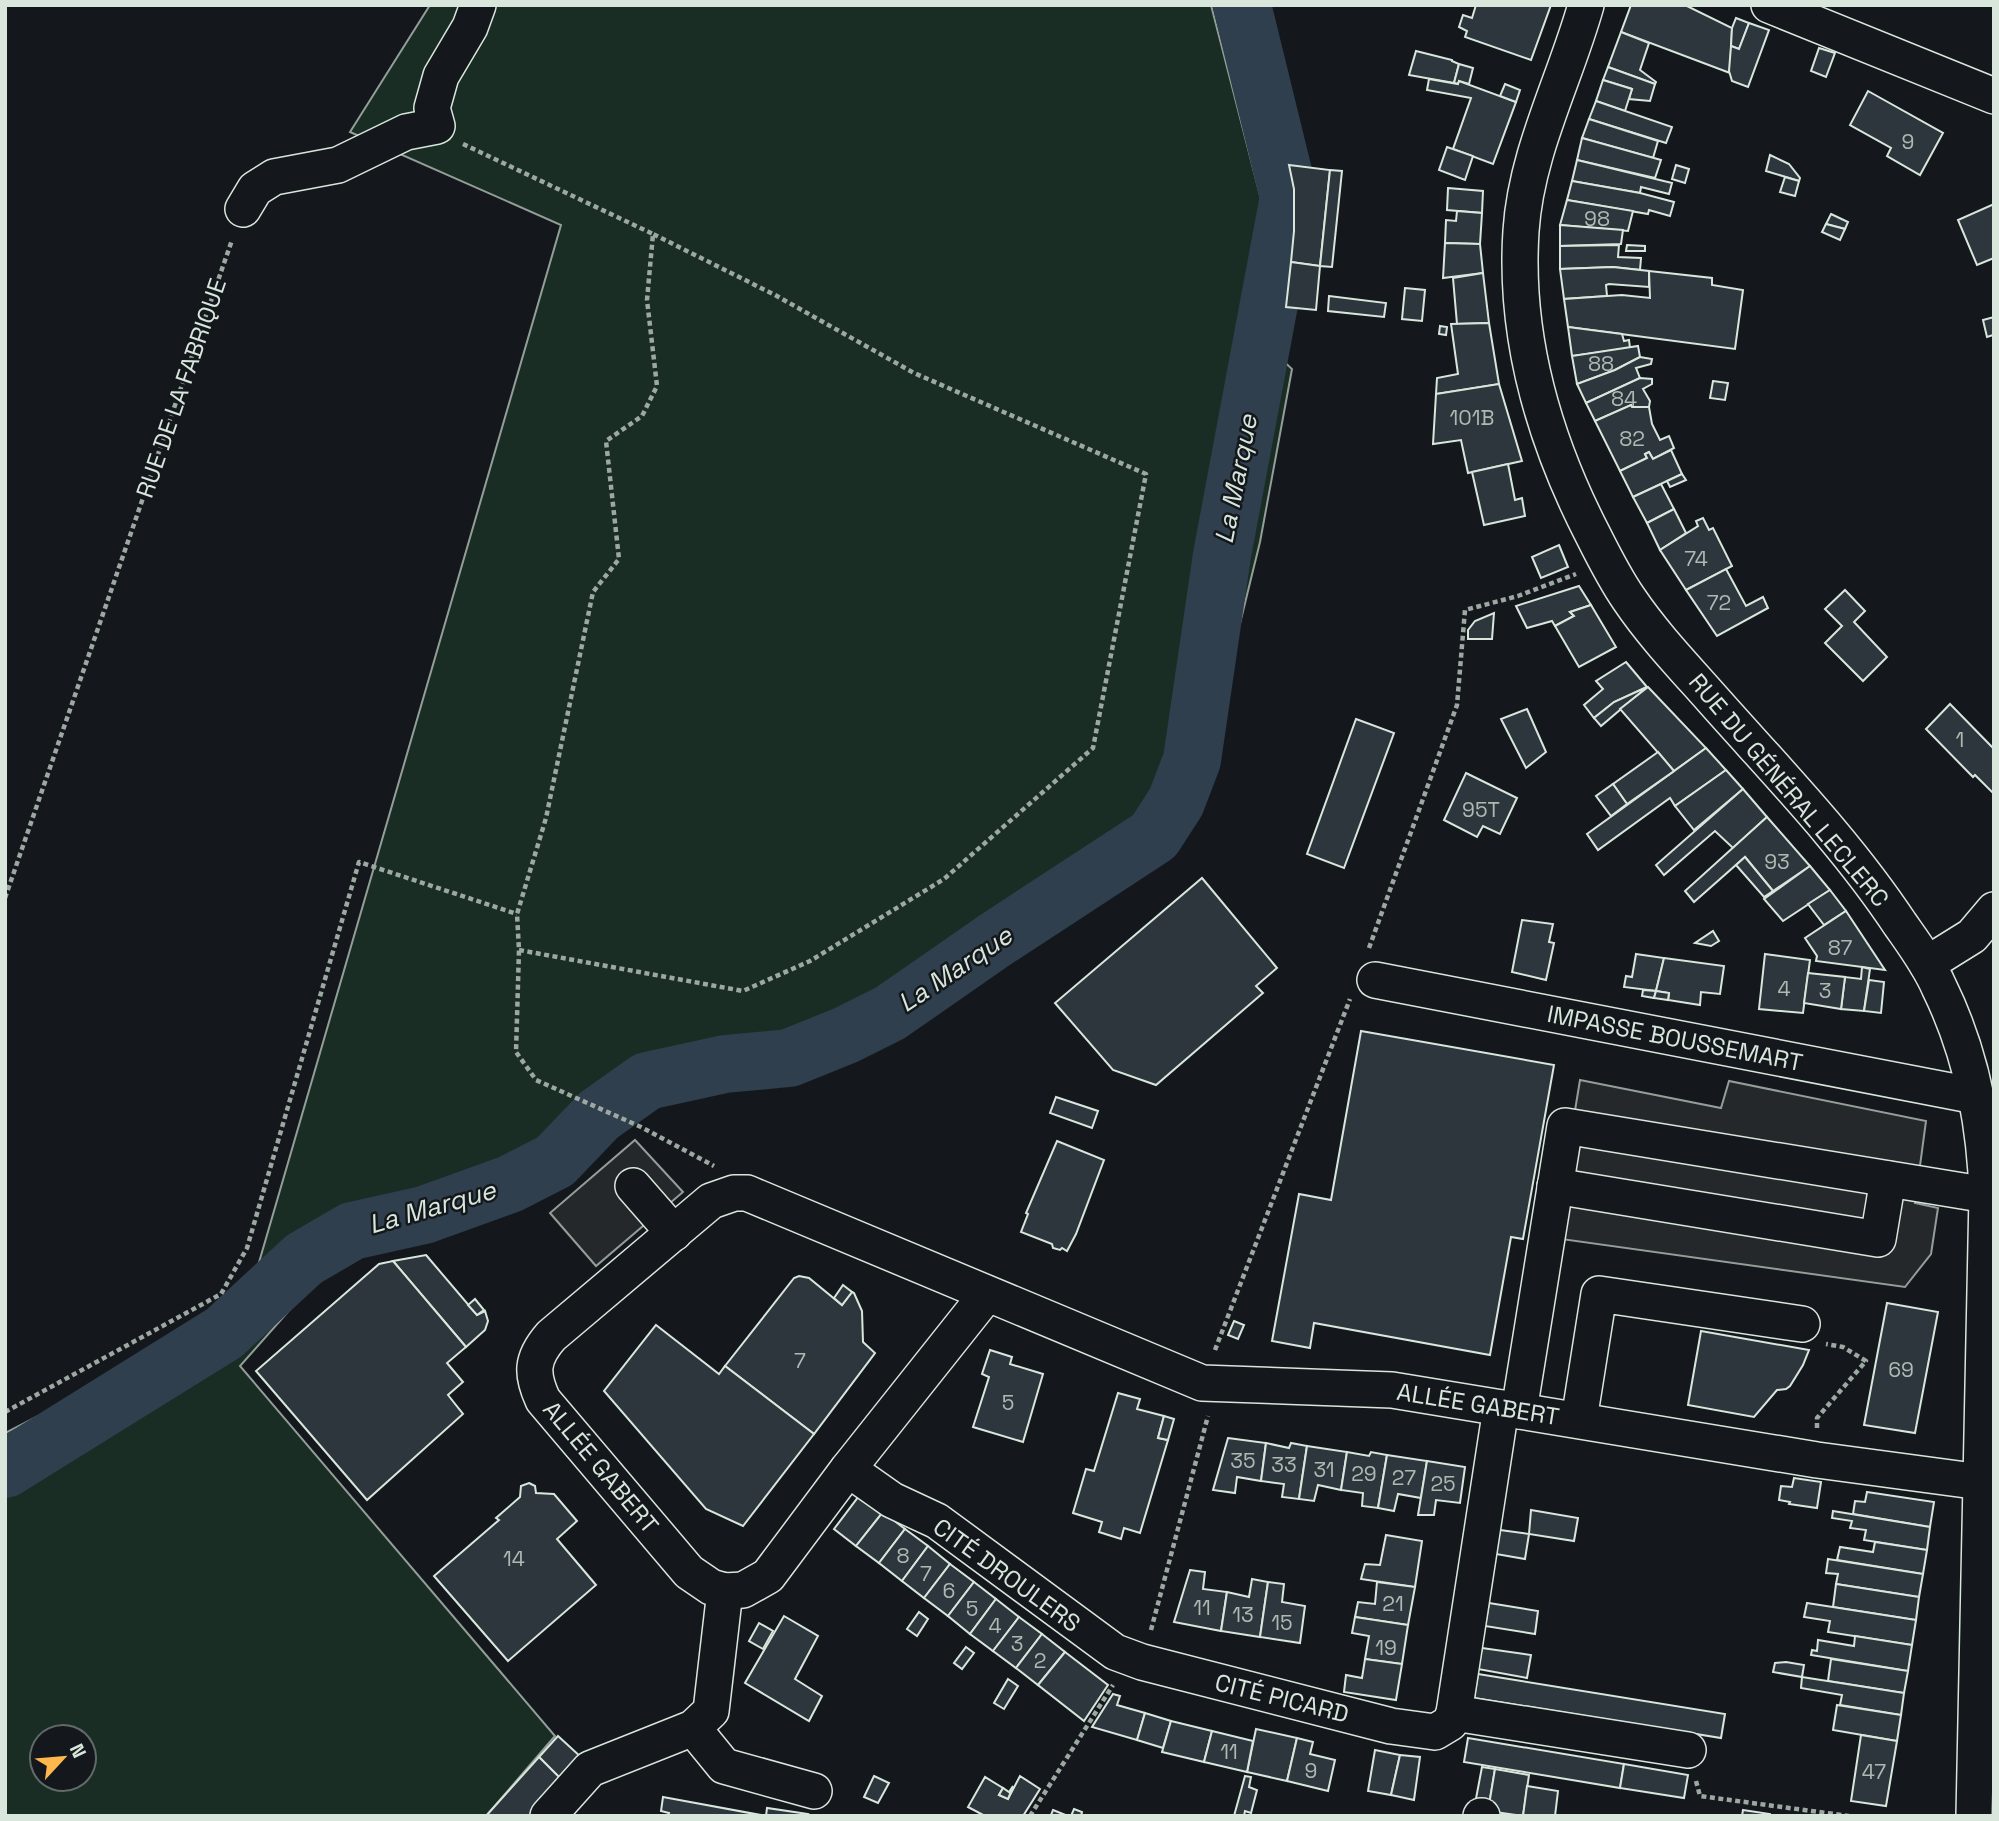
<svg xmlns="http://www.w3.org/2000/svg" width="1999" height="1821" font-family="'Space Grotesk',sans-serif">
  <rect width="100%" height="100%" fill="#14181c"/>
  <path fill="#1a2d24" stroke="#939e99" stroke-width="2" fill-rule="evenodd" d="M430,5H1211L1261,199L1241,321L1292,369L1260,542L1193,815L1098,896L824,1064L714,1078L650,1097L496,1209L333,1261L240,1366L555,1736L486,1816H5V1433L137,1365L253,1283L561,225L350,132ZM42,1737H84V1779H42Z"/>
  <g fill="#24282b" stroke="#939e99" stroke-width="2">
    <polygon points="1580,1080 1721,1108 1729,1081 1926,1121 1915,1203 1938,1208 1931,1254 1905,1287 1554,1238"/>
    <polygon points="635,1140 683,1192 596,1266 550,1213"/>
  </g>
  <g fill="none" stroke-linecap="round" stroke-linejoin="round">
    <polyline stroke="#2f3f4d" stroke-width="58" points="5,1469 224,1333 304,1259 352,1231 424,1215 510,1184 555,1161 599,1115 647,1081 725,1064 789,1058 846,1035 890,1013 995,940 1154,836 1176,802 1192,760 1222,555 1289,197 1242,5"/>
  </g>
  <g fill="#2c363c" stroke="#d8e6dc" stroke-width="2">
    <polygon points="1476,5 1551,5 1531,60 1465,37 1467,31 1459,27 1463,15 1472,18"/>
    <polygon points="1631,5 1685,5 1732,28 1730,73 1621,32"/>
    <polygon points="1736,18 1749,23 1739,49 1731,46 1732,28"/>
    <polygon points="1749,23 1769,30 1748,87 1732,81 1729,71 1731,46 1739,49"/>
    <polygon points="1621,32 1649,43 1640,70 1656,82 1655,84 1608,67"/>
    <polygon points="1819,48 1835,53 1826,77 1811,71"/>
    <polygon points="1416,51 1452,60 1452,61 1459,64 1454,83 1409,75"/>
    <polygon points="1459,64 1473,68 1469,84 1459,81 1458,84 1454,83"/>
    <polygon points="1608,67 1655,84 1650,101 1629,99 1632,89 1603,80"/>
    <polygon points="1429,79 1458,84 1459,81 1516,102 1493,164 1453,149 1471,98 1427,90"/>
    <polygon points="1603,80 1632,89 1625,111 1596,101"/>
    <polygon points="1505,84 1520,90 1516,102 1500,96"/>
    <polygon points="1868,91 1943,133 1920,175 1887,156 1891,148 1850,125"/>
    <polygon points="1596,101 1672,127 1666,143 1589,119"/>
    <polygon points="1589,119 1658,141 1653,158 1582,138"/>
    <polygon points="1582,138 1661,160 1655,178 1577,160"/>
    <polygon points="1447,147 1473,156 1465,180 1439,170"/>
    <polygon points="1770,155 1789,164 1800,178 1799,181 1766,171"/>
    <polygon points="1577,160 1672,183 1669,194 1641,187 1640,193 1572,181"/>
    <polygon points="1289,165 1330,170 1320,266 1291,262 1294,231 1294,189"/>
    <polygon points="1676,165 1689,169 1685,183 1672,179"/>
    <polygon points="1330,170 1342,171 1332,267 1320,266"/>
    <polygon points="1785,177 1799,181 1795,196 1780,192"/>
    <polygon points="1572,181 1640,193 1674,202 1670,216 1649,210 1648,214 1567,200"/>
    <polygon points="1448,188 1483,191 1482,213 1447,210"/>
    <polygon points="1567,200 1633,211 1628,231 1560,225"/>
    <polygon points="1994,204 1994,258 1977,265 1958,220"/>
    <polygon points="1457,211 1482,213 1480,244 1445,243 1446,220 1456,221"/>
    <polygon points="1831,214 1848,222 1845,229 1826,224"/>
    <polygon points="1826,224 1845,229 1840,240 1822,232"/>
    <polygon points="1560,225 1623,230 1621,244 1560,246"/>
    <polygon points="1445,243 1480,244 1483,273 1443,278"/>
    <polygon points="1619,245 1618,257 1641,258 1640,270 1613,267 1560,269 1560,246"/>
    <polygon points="1627,245 1645,246 1645,251 1626,251"/>
    <polygon points="1291,262 1320,266 1316,310 1286,307"/>
    <polygon points="1613,267 1649,271 1649,287 1609,284 1606,285 1607,296 1564,299 1560,269"/>
    <polygon points="1649,271 1712,278 1712,285 1743,290 1735,349 1568,327 1564,299 1622,295 1650,298"/>
    <polygon points="1483,273 1489,323 1457,324 1453,278"/>
    <polygon points="1405,288 1425,290 1422,321 1402,319"/>
    <polygon points="1329,296 1386,303 1384,317 1328,311"/>
    <polygon points="1994,317 1994,340 1993,335 1987,337 1983,320"/>
    <polygon points="1489,323 1499,384 1436,394 1437,378 1458,374 1451,324"/>
    <polygon points="1440,326 1447,327 1446,335 1439,334"/>
    <polygon points="1568,327 1622,334 1624,341 1629,340 1630,348 1572,356"/>
    <polygon points="1638,346 1640,357 1615,370 1577,384 1572,356"/>
    <polygon points="1640,357 1652,359 1651,364 1636,368 1640,378 1586,403 1577,384 1615,370"/>
    <polygon points="1640,378 1652,379 1652,384 1643,389 1650,401 1649,407 1632,407 1631,405 1595,421 1586,403"/>
    <polygon points="1713,381 1728,383 1725,400 1710,398"/>
    <polygon points="1499,384 1522,461 1468,473 1461,440 1433,444 1436,394"/>
    <polygon points="1631,405 1632,407 1649,407 1652,424 1660,440 1669,436 1674,448 1653,459 1649,452 1645,454 1647,458 1620,471 1595,421"/>
    <polygon points="1671,450 1682,474 1633,497 1620,471 1647,458 1645,454 1649,452 1653,459"/>
    <polygon points="1508,464 1515,500 1522,498 1525,516 1484,525 1472,472"/>
    <polygon points="1682,474 1686,480 1670,487 1667,481"/>
    <polygon points="1661,484 1674,509 1647,523 1633,497"/>
    <polygon points="1674,509 1686,533 1660,550 1647,523"/>
    <polygon points="1703,518 1709,530 1713,528 1732,566 1686,590 1660,550 1698,526 1696,521"/>
    <polygon points="1559,545 1568,567 1541,578 1532,557"/>
    <polygon points="1726,569 1746,606 1763,597 1768,608 1717,636 1686,590"/>
    <polygon points="1579,586 1591,605 1570,612 1574,616 1555,626 1552,621 1527,628 1516,606"/>
    <polygon points="1845,590 1865,611 1854,622 1887,657 1863,681 1825,643 1842,626 1825,609"/>
    <polygon points="1591,605 1616,647 1579,667 1555,626 1574,616 1570,612"/>
    <polygon points="1494,613 1492,639 1468,639 1468,630 1475,621"/>
    <polygon points="1626,662 1647,687 1614,702 1594,718 1584,705 1603,689 1596,681"/>
    <polygon points="1647,687 1601,726 1594,718 1614,702"/>
    <polygon points="1648,687 1706,748 1674,771 1620,709"/>
    <polygon points="1950,704 1994,749 1993,793 1975,775 1973,777 1926,729"/>
    <polygon points="1527,709 1546,752 1526,768 1501,719"/>
    <polygon points="1356,719 1394,733 1344,868 1307,854"/>
    <polygon points="1706,748 1726,770 1675,806 1670,798 1598,850 1587,834"/>
    <polygon points="1658,752 1674,771 1627,804 1613,784"/>
    <polygon points="1726,770 1743,789 1694,830 1675,806"/>
    <polygon points="1466,773 1517,798 1500,834 1483,826 1477,837 1444,820"/>
    <polygon points="1613,784 1627,804 1611,816 1596,796"/>
    <polygon points="1743,789 1767,817 1733,848 1715,831 1664,875 1656,865"/>
    <polygon points="1767,817 1810,866 1773,891 1745,857 1694,902 1685,891"/>
    <polygon points="1745,857 1773,891 1764,897 1736,865"/>
    <polygon points="1810,866 1830,890 1783,921 1764,899"/>
    <polygon points="1202,878 1277,968 1256,986 1263,993 1156,1085 1113,1070 1055,1003"/>
    <polygon points="1830,890 1846,911 1824,925 1808,904"/>
    <polygon points="1846,911 1885,970 1816,961 1817,956 1805,938"/>
    <polygon points="1522,920 1553,924 1549,942 1554,943 1546,980 1512,972"/>
    <polygon points="1713,931 1719,941 1711,946 1695,943"/>
    <polygon points="1636,954 1664,958 1656,991 1624,987 1626,976 1632,977"/>
    <polygon points="1765,954 1810,960 1803,1013 1759,1009"/>
    <polygon points="1664,958 1724,966 1720,994 1701,992 1700,1005 1668,1000 1669,993 1656,991"/>
    <polygon points="1862,967 1870,969 1864,1011 1841,1009 1845,977 1861,979"/>
    <polygon points="1808,973 1845,977 1841,1009 1804,1003"/>
    <polygon points="1869,980 1884,982 1881,1013 1864,1011"/>
    <polygon points="1643,990 1656,991 1654,998 1642,996"/>
    <polygon points="1656,991 1669,993 1668,1000 1654,998"/>
    <polygon points="1361,1031 1554,1065 1523,1239 1511,1237 1490,1355 1314,1323 1310,1348 1272,1341 1299,1194 1331,1200"/>
    <polygon points="1056,1097 1098,1111 1092,1128 1050,1113"/>
    <polygon points="1057,1141 1104,1160 1076,1234 1067,1251 1062,1248 1060,1250 1053,1248 1052,1244 1021,1232 1028,1214 1026,1213"/>
    <polygon points="426,1255 477,1315 485,1311 488,1321 485,1330 466,1347 393,1261"/>
    <polygon points="393,1261 466,1347 447,1363 463,1382 448,1395 463,1414 367,1500 256,1371 379,1264"/>
    <polygon points="799,1276 809,1278 842,1305 852,1292 854,1293 862,1311 863,1342 875,1353 814,1434 725,1366 794,1278"/>
    <polygon points="843,1285 852,1292 842,1305 834,1298"/>
    <polygon points="475,1299 484,1310 477,1315 468,1305"/>
    <polygon points="1887,1303 1938,1312 1915,1433 1864,1425"/>
    <polygon points="1234,1321 1244,1325 1238,1339 1228,1335"/>
    <polygon points="656,1325 719,1374 725,1366 814,1434 743,1526 706,1509 604,1391"/>
    <polygon points="1701,1331 1809,1350 1803,1365 1790,1386 1786,1389 1777,1390 1754,1417 1688,1405"/>
    <polygon points="990,1350 1012,1357 1010,1364 1043,1374 1023,1442 973,1427 989,1377 982,1374"/>
    <polygon points="1118,1393 1140,1399 1137,1409 1164,1416 1158,1438 1168,1440 1140,1533 1124,1528 1121,1539 1099,1532 1102,1522 1073,1513 1086,1469 1094,1471"/>
    <polygon points="1164,1416 1174,1419 1168,1440 1158,1438"/>
    <polygon points="1228,1438 1266,1443 1261,1481 1237,1477 1235,1493 1213,1490"/>
    <polygon points="1266,1443 1289,1448 1291,1443 1307,1446 1299,1499 1282,1497 1284,1484 1261,1481"/>
    <polygon points="1307,1446 1347,1452 1341,1490 1318,1485 1314,1501 1299,1499"/>
    <polygon points="1347,1452 1369,1456 1371,1452 1387,1455 1378,1508 1362,1506 1363,1493 1341,1490"/>
    <polygon points="1387,1455 1427,1461 1421,1498 1398,1494 1394,1511 1378,1508"/>
    <polygon points="1427,1461 1465,1467 1460,1503 1436,1500 1434,1515 1418,1515"/>
    <polygon points="1794,1478 1821,1482 1817,1508 1789,1504 1790,1502 1779,1500 1781,1486 1792,1487"/>
    <polygon points="529,1483 535,1486 536,1493 554,1494 577,1521 557,1539 596,1585 508,1661 434,1576 499,1520 496,1518 520,1497 521,1486"/>
    <polygon points="1867,1492 1934,1502 1930,1527 1853,1514 1855,1501 1865,1502"/>
    <polygon points="859,1496 882,1513 856,1546 834,1529"/>
    <polygon points="1531,1510 1578,1518 1574,1541 1529,1534"/>
    <polygon points="1833,1511 1930,1527 1927,1550 1864,1540 1866,1530 1850,1528 1852,1521 1832,1518"/>
    <polygon points="883,1512 905,1529 879,1563 856,1546"/>
    <polygon points="905,1529 928,1546 902,1581 879,1563"/>
    <polygon points="1500,1530 1529,1534 1525,1559 1496,1554"/>
    <polygon points="1386,1535 1422,1541 1415,1587 1361,1579 1365,1564 1380,1565"/>
    <polygon points="1875,1542 1927,1550 1923,1574 1837,1560 1840,1547 1873,1552"/>
    <polygon points="928,1546 950,1564 924,1598 902,1581"/>
    <polygon points="1828,1559 1923,1574 1919,1597 1836,1584 1838,1574 1826,1573"/>
    <polygon points="950,1564 974,1582 948,1616 924,1598"/>
    <polygon points="1190,1570 1205,1572 1203,1589 1227,1592 1221,1631 1174,1622"/>
    <polygon points="1252,1579 1268,1582 1260,1637 1221,1631 1227,1592 1249,1597"/>
    <polygon points="974,1582 996,1599 970,1634 948,1616"/>
    <polygon points="1268,1582 1284,1584 1282,1602 1305,1606 1300,1643 1260,1637"/>
    <polygon points="1377,1582 1415,1587 1408,1625 1355,1617 1358,1602 1375,1604"/>
    <polygon points="1836,1584 1919,1597 1916,1620 1833,1607"/>
    <polygon points="996,1599 1019,1617 993,1651 970,1634"/>
    <polygon points="1489,1603 1538,1611 1535,1634 1485,1626"/>
    <polygon points="1807,1603 1916,1620 1912,1645 1828,1632 1830,1621 1804,1617"/>
    <polygon points="919,1612 928,1619 917,1636 907,1629"/>
    <polygon points="784,1616 818,1636 795,1679 822,1696 809,1721 745,1683"/>
    <polygon points="1019,1617 1042,1634 1016,1668 993,1651"/>
    <polygon points="1355,1617 1408,1625 1402,1664 1365,1659 1369,1636 1352,1633"/>
    <polygon points="759,1623 773,1631 763,1649 749,1641"/>
    <polygon points="1042,1634 1065,1652 1038,1685 1016,1668"/>
    <polygon points="1855,1636 1912,1645 1908,1671 1811,1655 1812,1650 1817,1651 1818,1640 1854,1646"/>
    <polygon points="966,1647 974,1653 962,1669 954,1663"/>
    <polygon points="1482,1648 1531,1655 1527,1678 1478,1669"/>
    <polygon points="1065,1652 1108,1685 1084,1721 1038,1685"/>
    <polygon points="1365,1659 1402,1664 1396,1700 1344,1692 1346,1675 1362,1678"/>
    <polygon points="1831,1659 1908,1671 1904,1693 1828,1681"/>
    <polygon points="1786,1662 1804,1665 1802,1677 1773,1672 1775,1663"/>
    <polygon points="1478,1674 1725,1714 1721,1738 1474,1698"/>
    <polygon points="1802,1677 1904,1693 1901,1715 1840,1705 1842,1695 1801,1688"/>
    <polygon points="1008,1679 1018,1686 1004,1709 994,1703"/>
    <polygon points="1113,1694 1120,1696 1117,1705 1145,1713 1137,1740 1092,1727"/>
    <polygon points="1837,1705 1901,1715 1897,1741 1833,1730"/>
    <polygon points="1145,1713 1171,1721 1163,1748 1137,1740"/>
    <polygon points="1171,1721 1212,1731 1204,1762 1162,1752"/>
    <polygon points="1256,1729 1297,1738 1287,1781 1247,1772"/>
    <polygon points="1212,1731 1253,1741 1247,1772 1204,1762"/>
    <polygon points="1861,1735 1897,1741 1886,1806 1851,1801"/>
    <polygon points="558,1736 582,1758 562,1780 539,1757"/>
    <polygon points="1297,1738 1313,1742 1310,1754 1335,1760 1328,1791 1287,1781"/>
    <polygon points="1468,1738 1624,1764 1620,1788 1464,1762"/>
    <polygon points="1375,1750 1400,1755 1391,1795 1368,1791"/>
    <polygon points="1400,1755 1420,1757 1414,1800 1391,1795"/>
    <polygon points="539,1757 562,1780 533,1816 486,1816"/>
    <polygon points="1624,1764 1688,1775 1684,1798 1620,1788"/>
    <polygon points="1482,1767 1495,1769 1488,1811 1474,1809"/>
    <polygon points="1495,1769 1529,1775 1523,1816 1488,1811"/>
    <polygon points="874,1776 889,1783 878,1803 864,1797"/>
    <polygon points="1020,1776 1040,1789 1023,1816 985,1816 968,1807 985,1777 1003,1788 999,1795 1008,1799"/>
    <polygon points="1245,1776 1251,1777 1249,1787 1257,1790 1251,1813 1245,1811 1244,1816 1234,1816"/>
    <polygon points="1013,1786 1008,1799 999,1795 1003,1788 1009,1792"/>
    <polygon points="1527,1786 1558,1791 1555,1816 1523,1816"/>
    <polygon points="663,1797 766,1816 767,1808 808,1814 807,1816 668,1816 669,1813 661,1811"/>
    <polygon points="1074,1809 1082,1812 1081,1816 1071,1816"/>
    <polygon points="1053,1810 1068,1816 1051,1815"/>
    <polygon points="1743,1810 1770,1814 1770,1816 1742,1816"/>
  </g>
  <g fill="none" stroke-linecap="round" stroke-linejoin="round">
    <defs>
      <g id="minor">
        <path d="M1586,5C1565,80 1526,152 1521,231C1514,338 1544,440 1593,535C1604,557 1615,579 1629,599C1654,636 1686,669 1715,702C1779,774 1847,844 1900,924C1914,944 1929,964 1939,987C1971,1052 1985,1123 1987,1195L1974,1816"/>
        <polyline points="1769,5 1994,96"/>
        <polyline points="243,209 255,189 274,177 338,165 406,132 437,126 432,108 441,76 470,27 478,5"/>
        <polyline points="1927,964 1972,936 1994,910"/>
        <polyline points="1375,980 1976,1096"/>
        <polyline points="633,1186 674,1233"/>
        <polyline points="1555,1186 1878,1239 1888,1179"/>
        <path d="M987,1294L848,1469L768,1576L743,1590L725,1591L711,1587L689,1572L543,1400C531,1374 531,1359 551,1336L711,1201L734,1193H747L1202,1383L1392,1390L1817,1460L1981,1482"/>
        <polyline points="1519,1411 1565,1126 1987,1195"/>
        <polyline points="1579,1420 1599,1294 1802,1324"/>
        <polyline points="848,1469 892,1500 937,1521 1115,1652 1142,1662 1391,1726 1435,1732 1450,1723 1454,1713 1501,1408"/>
        <polyline points="1454,1713 1688,1750"/>
        <polyline points="693,1728 724,1766 814,1791"/>
        <polyline points="548,1816 590,1769 693,1728 711,1711 725,1591"/>
        <polyline points="1481,1816 1482,1816"/>
      </g>
    </defs>
    <use href="#minor" stroke="#d8e6dc" stroke-width="38"/>
    <g stroke="#9da8a2" stroke-width="4.5" stroke-dasharray="5 3.5" stroke-linecap="butt">
      <polyline points="463,144 653,234 647,300 657,386 642,416 606,441 619,559 593,592 546,818 517,914 519,950 516,1052 536,1080 641,1127 714,1166"/>
      <polyline points="5,898 232,240"/>
      <polyline points="1369,948 1457,705 1465,610 1518,596 1576,574"/>
      <polyline points="519,950 743,991 810,961 944,879 1093,748 1146,474 914,373 775,295 653,234"/>
      <polyline points="1215,1350 1350,999"/>
      <polyline points="5,1412 221,1294 247,1248 359,862 517,914"/>
      <polyline points="1817,1428 1817,1418 1866,1361 1843,1347 1826,1344"/>
      <polyline points="1151,1630 1208,1416"/>
      <polyline points="1696,1781 1700,1796 1849,1816"/>
      <polyline points="1030,1816 1113,1685"/>
    </g>
    <use href="#minor" stroke="#14181c" stroke-width="35"/>
  </g>
  <g text-anchor="middle" dominant-baseline="central" stroke-width="5" stroke-linejoin="round" paint-order="stroke">
    <g font-size="21" fill="#adbab4">
      <text x="1908" y="141">9</text>
      <text x="1597" y="218">98</text>
      <text x="1601" y="363">88</text>
      <text x="1624" y="398">84</text>
      <text x="1472" y="417">101B</text>
      <text x="1632" y="438">82</text>
      <text x="1696" y="558">74</text>
      <text x="1719" y="602">72</text>
      <text x="1960" y="739">1</text>
      <text x="1481" y="809">95T</text>
      <text x="1777" y="861">93</text>
      <text x="1840" y="947">87</text>
      <text x="1784" y="988">4</text>
      <text x="1825" y="990">3</text>
      <text x="800" y="1360">7</text>
      <text x="1901" y="1369">69</text>
      <text x="1008" y="1402">5</text>
      <text x="1243" y="1460">35</text>
      <text x="1284" y="1464">33</text>
      <text x="1324" y="1469">31</text>
      <text x="1364" y="1473">29</text>
      <text x="1404" y="1477">27</text>
      <text x="1443" y="1483">25</text>
      <text x="903" y="1555">8</text>
      <text x="514" y="1558">14</text>
      <text x="926" y="1573">7</text>
      <text x="949" y="1590">6</text>
      <text x="1393" y="1603">21</text>
      <text x="1202" y="1607">11</text>
      <text x="972" y="1608">5</text>
      <text x="1243" y="1614">13</text>
      <text x="1282" y="1622">15</text>
      <text x="995" y="1625">4</text>
      <text x="1017" y="1643">3</text>
      <text x="1386" y="1647">19</text>
      <text x="1040" y="1660">2</text>
      <text x="1229" y="1751">11</text>
      <text x="1311" y="1770">9</text>
      <text x="1874" y="1771">47</text>
    </g>
    <g font-size="24" fill="#d8e6dc" stroke="#14181c">
      <text transform="translate(181 388) rotate(-71)">RUE DE LA FABRIQUE</text>
      <text transform="translate(1789 790) rotate(50)">RUE DU GÉNÉRAL LECLERC</text>
      <text transform="translate(1675 1038) rotate(11)">IMPASSE BOUSSEMART</text>
      <text transform="translate(1478 1404) rotate(9)">ALLÉE GABERT</text>
      <text transform="translate(601 1467) rotate(50)">ALLÉE GABERT</text>
      <text transform="translate(1007 1575) rotate(36)">CITÉ DROULERS</text>
      <text transform="translate(1282 1698) rotate(14)">CITÉ PICARD</text>
    </g>
    <g font-size="26" font-style="italic" fill="#d8e6dc" stroke="#14181c">
      <text transform="translate(1236 479) rotate(-79)">La Marque</text>
      <text transform="translate(955 969) rotate(-34)">La Marque</text>
      <text transform="translate(432 1207) rotate(-16)">La Marque</text>
    </g>
  </g>
  <rect width="1999" height="1821" fill="none" stroke="#d8e6dc" stroke-width="14"/>
  <g transform="translate(63 1758) rotate(64)"><circle r="33" fill="#14181c" stroke="#626a69" stroke-width="2"/>
  <path d="M0-5L12 26L0 18L-12 26Z" fill="#ffb74d"/>
  <text y="-10" font-size="19" font-weight="bold" text-anchor="middle" fill="#d8e6dc">N</text>
  </g>
</svg>
